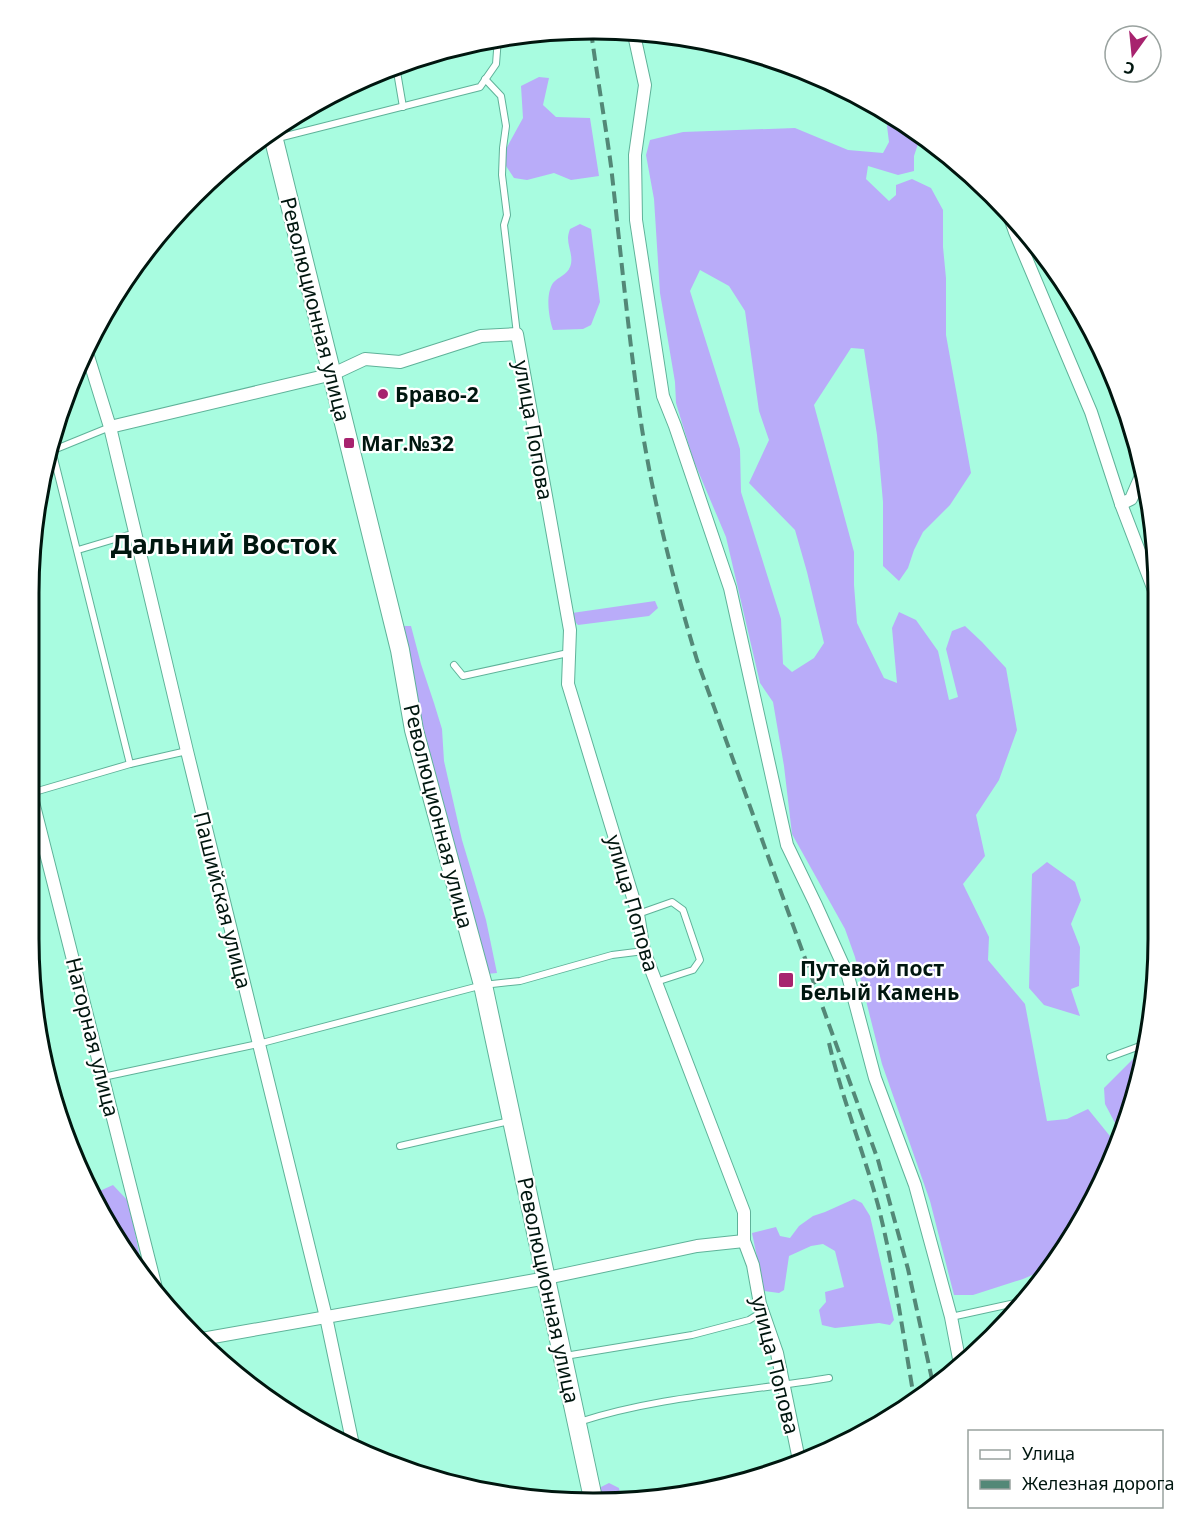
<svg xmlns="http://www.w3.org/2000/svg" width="1187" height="1532" font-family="'Noto Sans',sans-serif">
  <rect width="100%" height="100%" fill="#a8fce0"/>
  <g fill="#b9acf9" fill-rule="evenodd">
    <polygon points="539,77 549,78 543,105 556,117 590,118 599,176 571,180 554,173 527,180 514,178 506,166 506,149 523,118 521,86"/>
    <path d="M889,115L921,135L914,156V171L898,175L868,166L866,179L889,201L896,195V185L912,179L931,188L943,210V247L946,278V335L971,473L950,505L923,532L914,550L908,568L899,581L883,566V502L877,435L864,349L851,348L814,405L854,552V585L857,623L884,678L897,683L892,628L899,612L916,620L938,651L949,700L958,697L946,649L952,631L965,626L982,642L1006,668L1017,730L999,780L976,815L985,856L963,884L989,937L988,960L1025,1004L1047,1121L1067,1119L1088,1109L1118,1146C1113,1165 1100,1189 1085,1201L1088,1206L1063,1253L1051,1267L1023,1279L973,1295H954L930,1201L882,1064L855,957L845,929L792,834L784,766L773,702L760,683L726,537L693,459L676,403L675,382L660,293L654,199L646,155L650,140L683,132L795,128L848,150L883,153L889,142L887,126ZM700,270L729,286L745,311L759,411L769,440L749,483L795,530L807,572L824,643L814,658L792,672L783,664L781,619L741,492L740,449L690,291Z"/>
    <path d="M580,224L591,229L600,302L591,325L583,329L553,330C549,318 545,295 553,283C558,277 567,275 570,267C574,257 568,248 568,238C568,235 569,232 570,229Z"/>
    <polygon points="655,601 658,608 649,616 578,625 573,620 572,613"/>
    <polygon points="399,626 411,626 421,664 434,703 442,729 444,761 462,840 486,920 497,973 486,974 422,734"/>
    <polygon points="1047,862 1075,882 1081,900 1071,924 1080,947 1079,986 1071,989 1080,1016 1044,1005 1029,988 1032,874"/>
    <polygon points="1135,1057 1145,1059 1125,1123 1115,1123 1105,1104 1104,1088"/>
    <polygon points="113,1185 129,1202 140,1258 134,1259 104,1221 93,1194"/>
    <polygon points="854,1199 862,1203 870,1216 894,1320 890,1325 879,1323 835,1328 822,1325 819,1310 826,1302 825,1292 844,1287 835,1251 823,1244 811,1246 789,1256 784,1290 779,1293 764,1291 752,1233 776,1227 780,1236 790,1238 799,1226 813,1216 825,1212"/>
    <polygon points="609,1483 619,1488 621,1500 601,1503 601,1487"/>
  </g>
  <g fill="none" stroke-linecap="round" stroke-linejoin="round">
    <defs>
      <g id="lane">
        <polyline points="396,66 403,107"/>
        <polyline points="485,79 501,96 506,126 503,148 502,175 507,215 504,225 517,334"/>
        <polyline points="252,147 274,139 480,87 496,64 498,38"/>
        <polyline points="52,450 130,764"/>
        <polyline points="51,451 110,427"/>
        <polyline points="78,550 135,533"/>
        <polyline points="454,665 463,676 568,653"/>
        <polyline points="31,793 130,764 187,751"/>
        <polyline points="638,914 672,902 683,910 700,960 693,970 656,982"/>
        <polyline points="1110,1057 1148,1043"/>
        <polyline points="103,1077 258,1044 483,985 520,981 612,955 644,951"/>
        <polyline points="400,1146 510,1121"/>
        <polyline points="951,1317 1024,1301"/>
        <polyline points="565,1356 692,1335 749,1320 762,1312"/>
        <path d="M579,1422C659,1396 745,1392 829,1378"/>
      </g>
      <g id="street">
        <polyline points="633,30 645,85 635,155 636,220 663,396 675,426 730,588 787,845 815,903 848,976 875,1078 915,1185 951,1317 960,1364"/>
        <polyline points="1008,212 1015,232 1091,412 1121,504 1157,598"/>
        <polyline points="88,356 110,427 187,751 326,1317 353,1445"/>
        <polyline points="110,427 333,374 365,359 400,362 481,336 517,334 570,630 568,684 638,914 644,951 744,1212 744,1241 753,1265 760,1304 777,1353 799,1460"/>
        <polyline points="1121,504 1131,499 1141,476"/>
        <polyline points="29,786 156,1288"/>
        <polyline points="196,1340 547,1278 697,1246 744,1241"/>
      </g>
      <polyline id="secondary" points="272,132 400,650 414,730 483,985 594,1503"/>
    </defs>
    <use href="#lane" stroke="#5fb299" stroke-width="8"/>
    <use href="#street" stroke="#5fb299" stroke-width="14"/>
    <use href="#secondary" stroke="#5fb299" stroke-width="20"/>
    <use href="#lane" stroke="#fff" stroke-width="6"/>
    <use href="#street" stroke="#fff" stroke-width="12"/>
    <use href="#secondary" stroke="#fff" stroke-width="18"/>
    <g stroke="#538877" stroke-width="4" stroke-dasharray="12 6" stroke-linecap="butt">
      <path d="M591,31C597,76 605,121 611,166C621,254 629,342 642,429C655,508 674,584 697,660L878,1160L908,1269L933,1384"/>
      <path d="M829,1043C842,1098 863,1150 878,1205C894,1268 903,1334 914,1398"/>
    </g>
  </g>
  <g fill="#a7236e" stroke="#fff" stroke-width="2">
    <circle cx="383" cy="394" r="6"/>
    <rect x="343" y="437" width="12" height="12" rx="3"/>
    <rect x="778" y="972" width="16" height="16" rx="3"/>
  </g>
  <g text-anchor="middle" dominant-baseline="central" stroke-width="4.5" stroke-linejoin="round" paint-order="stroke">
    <g font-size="21" fill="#00160f" stroke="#fff">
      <text transform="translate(316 309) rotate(76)">Революционная улица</text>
      <text transform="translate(534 430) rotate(80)">улица Попова</text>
      <text transform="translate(439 816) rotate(76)">Революционная улица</text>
      <text transform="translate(223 900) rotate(76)">Пашийская улица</text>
      <text transform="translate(633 903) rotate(74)">улица Попова</text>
      <text transform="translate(93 1037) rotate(76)">Нагорная улица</text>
      <text transform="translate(549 1290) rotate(78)">Революционная улица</text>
      <text transform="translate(776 1365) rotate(76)">улица Попова</text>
    </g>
    <g font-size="21" font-weight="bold" fill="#00160f" stroke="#fff" text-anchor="start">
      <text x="395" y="394">Браво-2</text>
      <text x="361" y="443">Маг.№32</text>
      <text x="800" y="968">Путевой пост<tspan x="800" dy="24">Белый Камень</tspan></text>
    </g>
    <g font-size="27" font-weight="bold" fill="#00160f" stroke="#fff">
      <text x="224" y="543">Дальний Восток</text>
    </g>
  </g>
  <path d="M0 0H1187V1532H0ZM593 39H594A554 554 0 0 1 1148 593V939A554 554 0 0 1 594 1493H593A554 554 0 0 1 39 939V593A554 554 0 0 1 593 39Z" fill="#fff" fill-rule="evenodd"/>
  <path fill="none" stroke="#00160f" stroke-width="3" d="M593 39H594A554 554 0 0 1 1148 593V939A554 554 0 0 1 594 1493H593A554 554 0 0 1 39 939V593A554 554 0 0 1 593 39Z"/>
  <rect x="968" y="1430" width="195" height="78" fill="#ffffff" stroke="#99a29f" stroke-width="1.5"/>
  <rect x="980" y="1450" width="30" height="9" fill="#ffffff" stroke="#99a29f" stroke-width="1.5"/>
  <text x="1022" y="1460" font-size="18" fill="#00160f">Улица</text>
  <rect x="980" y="1480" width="30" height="9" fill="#538877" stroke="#99a29f" stroke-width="1.5"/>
  <text x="1022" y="1490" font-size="18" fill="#00160f">Железная дорога</text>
  <g transform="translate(1133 54) rotate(195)"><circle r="28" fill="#ffffff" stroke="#99a29f" stroke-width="1.5"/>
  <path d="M0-4.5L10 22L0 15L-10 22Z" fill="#a7236e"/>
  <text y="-9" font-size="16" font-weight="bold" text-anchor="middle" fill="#00160f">С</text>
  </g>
</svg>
